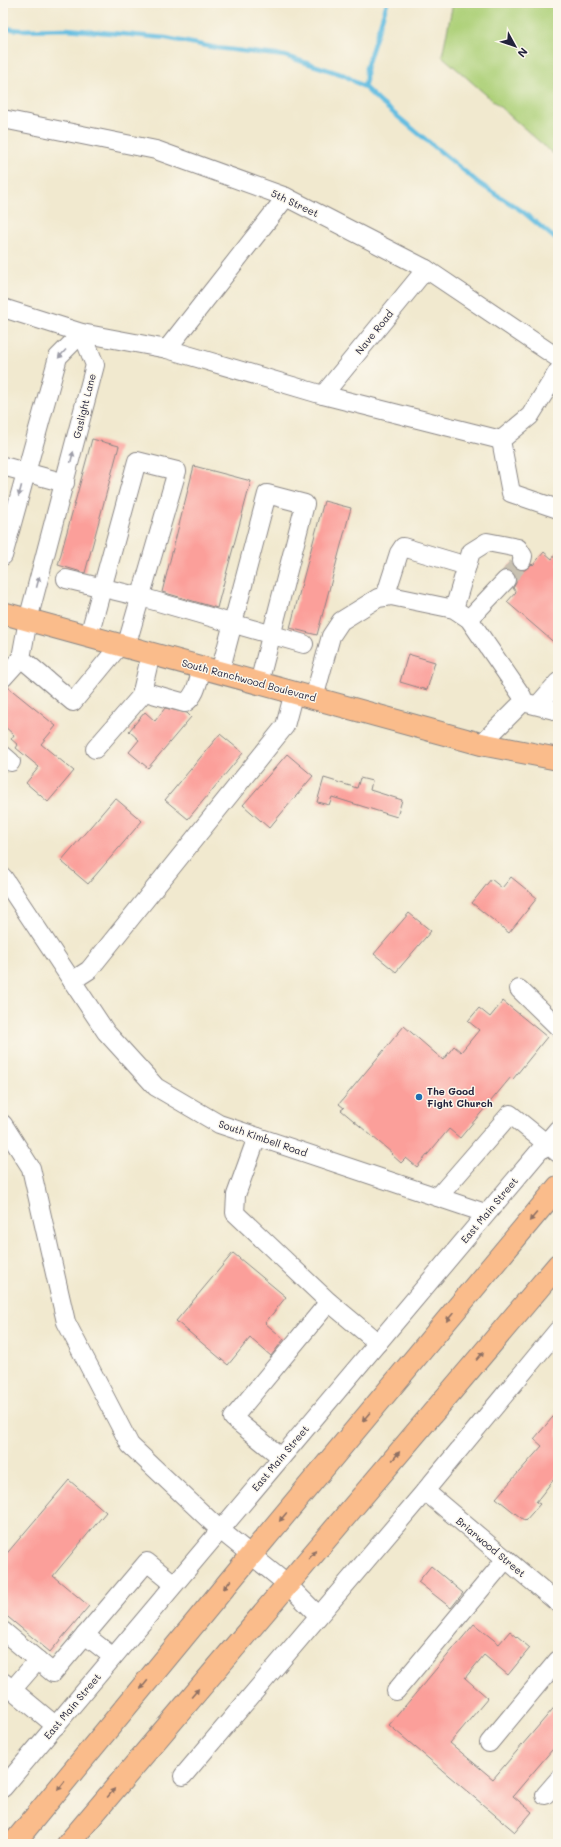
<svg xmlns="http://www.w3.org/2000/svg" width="561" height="1847" font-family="Mali,sans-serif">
  <rect width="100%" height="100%" fill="#fbf7ec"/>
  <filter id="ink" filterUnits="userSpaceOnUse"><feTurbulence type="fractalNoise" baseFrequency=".025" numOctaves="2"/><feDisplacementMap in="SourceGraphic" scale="8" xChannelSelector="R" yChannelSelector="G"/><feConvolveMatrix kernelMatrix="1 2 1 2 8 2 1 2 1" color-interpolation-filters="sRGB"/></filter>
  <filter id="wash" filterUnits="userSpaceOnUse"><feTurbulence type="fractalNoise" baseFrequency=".012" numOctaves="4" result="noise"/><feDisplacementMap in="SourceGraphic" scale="16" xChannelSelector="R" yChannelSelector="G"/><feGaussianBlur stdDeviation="0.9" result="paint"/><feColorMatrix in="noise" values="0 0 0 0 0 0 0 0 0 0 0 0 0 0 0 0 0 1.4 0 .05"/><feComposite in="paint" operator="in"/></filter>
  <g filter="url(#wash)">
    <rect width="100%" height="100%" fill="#f1e9cf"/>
    <polygon fill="#afd17a" stroke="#687a5a" points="453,3 558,3 558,158 442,56"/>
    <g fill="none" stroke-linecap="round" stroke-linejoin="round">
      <g stroke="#63bde1" stroke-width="4.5">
        <polyline points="3,28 21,30 67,29 166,38 217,48 285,56 344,75 364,87 380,102 480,184 522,211 558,241"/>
        <polyline points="364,87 366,80 366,68 387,3"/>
      </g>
    </g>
    <g id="blocks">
      <g fill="#fb9f9a">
        <polygon points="92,439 119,446 85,573 58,565"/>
        <polygon points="194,466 251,481 217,608 162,592"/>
        <polygon points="324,501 351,508 317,635 290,628"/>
        <polygon points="558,551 558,646 507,602 516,592 513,588 516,583 516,577 513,572 506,570 512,563 519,570 525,570 532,564 533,565 544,552 552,559"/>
        <polygon points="408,654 435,662 427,690 400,682"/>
        <polygon points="8,687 56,726 41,744 74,771 48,802 26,783 39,767 16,748 18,745 11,739 14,735 3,725 3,693"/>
        <polygon points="165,708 187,713 191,717 148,768 129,752 139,740 129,731 145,712 155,721"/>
        <polygon points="220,734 243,753 188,819 165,800"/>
        <polygon points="287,754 313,776 269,828 243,805"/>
        <polygon points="324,778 357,788 360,778 372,781 370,790 402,800 397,817 332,797 329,805 317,802"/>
        <polygon points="115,798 142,821 88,884 61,861"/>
        <polygon points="511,877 537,898 509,933 472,903 491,879 502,888"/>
        <polygon points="409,913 431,931 396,972 374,954"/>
        <polygon points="503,1001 547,1037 513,1079 511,1077 460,1138 449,1129 417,1167 406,1158 401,1163 391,1154 392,1153 341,1110 344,1108 339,1104 404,1026 443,1060 454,1046 461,1052 479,1030 468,1021 479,1008 490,1017"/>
        <polygon points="233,1253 286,1297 265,1323 284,1339 271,1356 250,1338 228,1365 176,1321"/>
        <polygon points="558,1411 558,1474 536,1502 540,1504 525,1521 496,1498 542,1446 534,1439"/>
        <polygon points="69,1480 106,1512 53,1576 89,1606 50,1652 3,1613 3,1558"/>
        <polygon points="431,1566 463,1593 451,1608 418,1582"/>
        <polygon points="474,1624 499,1644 510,1631 530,1648 508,1675 484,1655 465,1678 488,1698 450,1743 493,1779 558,1703 558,1743 513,1796 532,1812 515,1832 389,1725"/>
      </g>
    </g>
  </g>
  <g filter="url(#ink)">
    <use href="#blocks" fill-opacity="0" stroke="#8a8685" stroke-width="1"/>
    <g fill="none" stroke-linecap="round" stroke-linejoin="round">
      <polyline stroke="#c8c1b1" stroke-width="18" stroke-dasharray="18 9" stroke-linecap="butt" points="506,580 522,560"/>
      <defs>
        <g id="minor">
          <polyline points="3,119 156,150 286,197 426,269 558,358"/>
          <polyline points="3,308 82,333 167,349 323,395 501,440"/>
          <polyline points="167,349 286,197"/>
          <polyline points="558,371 530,416 501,440 511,493 558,509"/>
          <polyline points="323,395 426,269"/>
          <polyline points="3,466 65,483"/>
          <polyline points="3,556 58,357 82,333 95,365 28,620 21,658 73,702 120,645"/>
          <polyline points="66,579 141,597 304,644"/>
          <polyline points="385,597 399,553 403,547 467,566"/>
          <polyline points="454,609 471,552 487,542 518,548 523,556 522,560"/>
          <polyline points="469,619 506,580"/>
          <polyline points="89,636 137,461 177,471 126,647"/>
          <polyline points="220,672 267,494 305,504 259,683"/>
          <polyline points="3,678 21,658"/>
          <path d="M142,691L185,703C197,695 198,680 202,668"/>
          <polyline points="314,698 331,636 341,621 378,598 391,596 454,609 469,619 522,696 523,702 481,744"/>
          <polyline points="523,702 558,711"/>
          <polyline points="538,705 558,682"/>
          <polyline points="95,749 141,696 151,653"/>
          <polyline points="3,755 11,762"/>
          <polyline points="3,877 106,1032 156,1087 219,1124 485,1213"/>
          <polyline points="72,981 89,970 285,726 294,692"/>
          <polyline points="519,989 558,1027"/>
          <polyline points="3,1124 31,1168 66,1322 130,1445 219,1529 287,1584 318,1615"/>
          <polyline points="257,1137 236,1195 235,1213 329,1302 378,1343"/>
          <polyline points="438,1197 510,1114 558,1153"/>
          <polyline points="281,1457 233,1418 329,1302"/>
          <polyline points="425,1491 558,1603"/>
          <polyline points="3,1631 53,1673 147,1562 174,1584"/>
          <polyline points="85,1635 113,1657"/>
          <polyline points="3,1682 56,1726"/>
          <polyline points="12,1690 38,1660"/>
          <polyline points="396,1691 506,1559"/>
          <polyline points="489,1743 558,1660"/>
          <polyline points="183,1776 425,1491 558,1330"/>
          <polyline points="3,1788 558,1129"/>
          <polyline points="545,1795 558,1780"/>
        </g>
        <polyline id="major" points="3,613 481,744 558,759"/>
        <g id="highway">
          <polyline points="13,1844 251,1555 558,1187"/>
          <polyline points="68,1844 558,1265"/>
        </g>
      </defs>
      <use href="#minor" stroke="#8a8685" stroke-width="20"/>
      <use href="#major" stroke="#8a8685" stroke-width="24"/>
      <use href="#highway" stroke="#8a8685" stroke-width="24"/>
      <use href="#minor" stroke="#fff" stroke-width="18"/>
      <use href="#major" stroke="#fabc8b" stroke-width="22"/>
      <use href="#highway" stroke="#fabc8b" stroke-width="22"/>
    </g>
    <defs><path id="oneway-solid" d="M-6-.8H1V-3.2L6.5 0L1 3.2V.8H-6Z"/></defs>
    <g fill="#9c9ca7">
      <use href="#oneway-solid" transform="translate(62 354) rotate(132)"/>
      <use href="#oneway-solid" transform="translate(72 457) rotate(-76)"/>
      <use href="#oneway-solid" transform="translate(20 491) rotate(105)"/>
      <use href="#oneway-solid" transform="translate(38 582) rotate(-75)"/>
    </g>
    <g fill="#8e6f63">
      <use href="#oneway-solid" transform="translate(533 1217) rotate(130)"/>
      <use href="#oneway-solid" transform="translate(450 1317) rotate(130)"/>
      <use href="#oneway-solid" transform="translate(480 1356) rotate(-50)"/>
      <use href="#oneway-solid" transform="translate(366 1417) rotate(130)"/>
      <use href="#oneway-solid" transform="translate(396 1456) rotate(-50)"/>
      <use href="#oneway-solid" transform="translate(283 1517) rotate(130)"/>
      <use href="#oneway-solid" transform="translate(312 1555) rotate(-50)"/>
      <use href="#oneway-solid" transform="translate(227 1585) rotate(129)"/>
      <use href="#oneway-solid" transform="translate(144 1685) rotate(129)"/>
      <use href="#oneway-solid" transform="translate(195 1693) rotate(-50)"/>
      <use href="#oneway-solid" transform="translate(61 1786) rotate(129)"/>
      <use href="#oneway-solid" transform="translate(111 1793) rotate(-50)"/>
    </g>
  </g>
  <circle fill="#1f6fb2" stroke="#fbf7ec" stroke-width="1.5" cx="419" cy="1097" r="4"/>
  <g text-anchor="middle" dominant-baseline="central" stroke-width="3" stroke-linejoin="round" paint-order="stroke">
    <g font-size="10" fill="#22223b" stroke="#fbf7ec">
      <text transform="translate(295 203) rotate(25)">5th Street</text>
      <text transform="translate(374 332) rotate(-51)">Nave Road</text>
      <text transform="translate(84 406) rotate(-76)">Gaslight Lane</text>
      <text transform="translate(249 680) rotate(15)">South Ranchwood Boulevard</text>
      <text transform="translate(263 1138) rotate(19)">South Kimbell Road</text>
      <text transform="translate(489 1210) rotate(-50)">East Main Street</text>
      <text transform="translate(280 1458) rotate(-50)">East Main Street</text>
      <text transform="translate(491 1547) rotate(40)">Briarwood Street</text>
      <text transform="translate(72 1706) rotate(-50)">East Main Street</text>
    </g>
    <g font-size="10" font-weight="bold" fill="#22223b" stroke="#fbf7ec" text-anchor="start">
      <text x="427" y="1091">The Good<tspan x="427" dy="12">Fight Church</tspan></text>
    </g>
  </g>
  <rect width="561" height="1847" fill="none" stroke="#fbf7ec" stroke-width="16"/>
  <g transform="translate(515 46) rotate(130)" stroke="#fbf7ec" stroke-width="3" paint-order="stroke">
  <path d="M0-3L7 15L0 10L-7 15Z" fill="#22223b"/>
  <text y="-6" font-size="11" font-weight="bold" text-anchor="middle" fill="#22223b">N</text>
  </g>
</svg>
